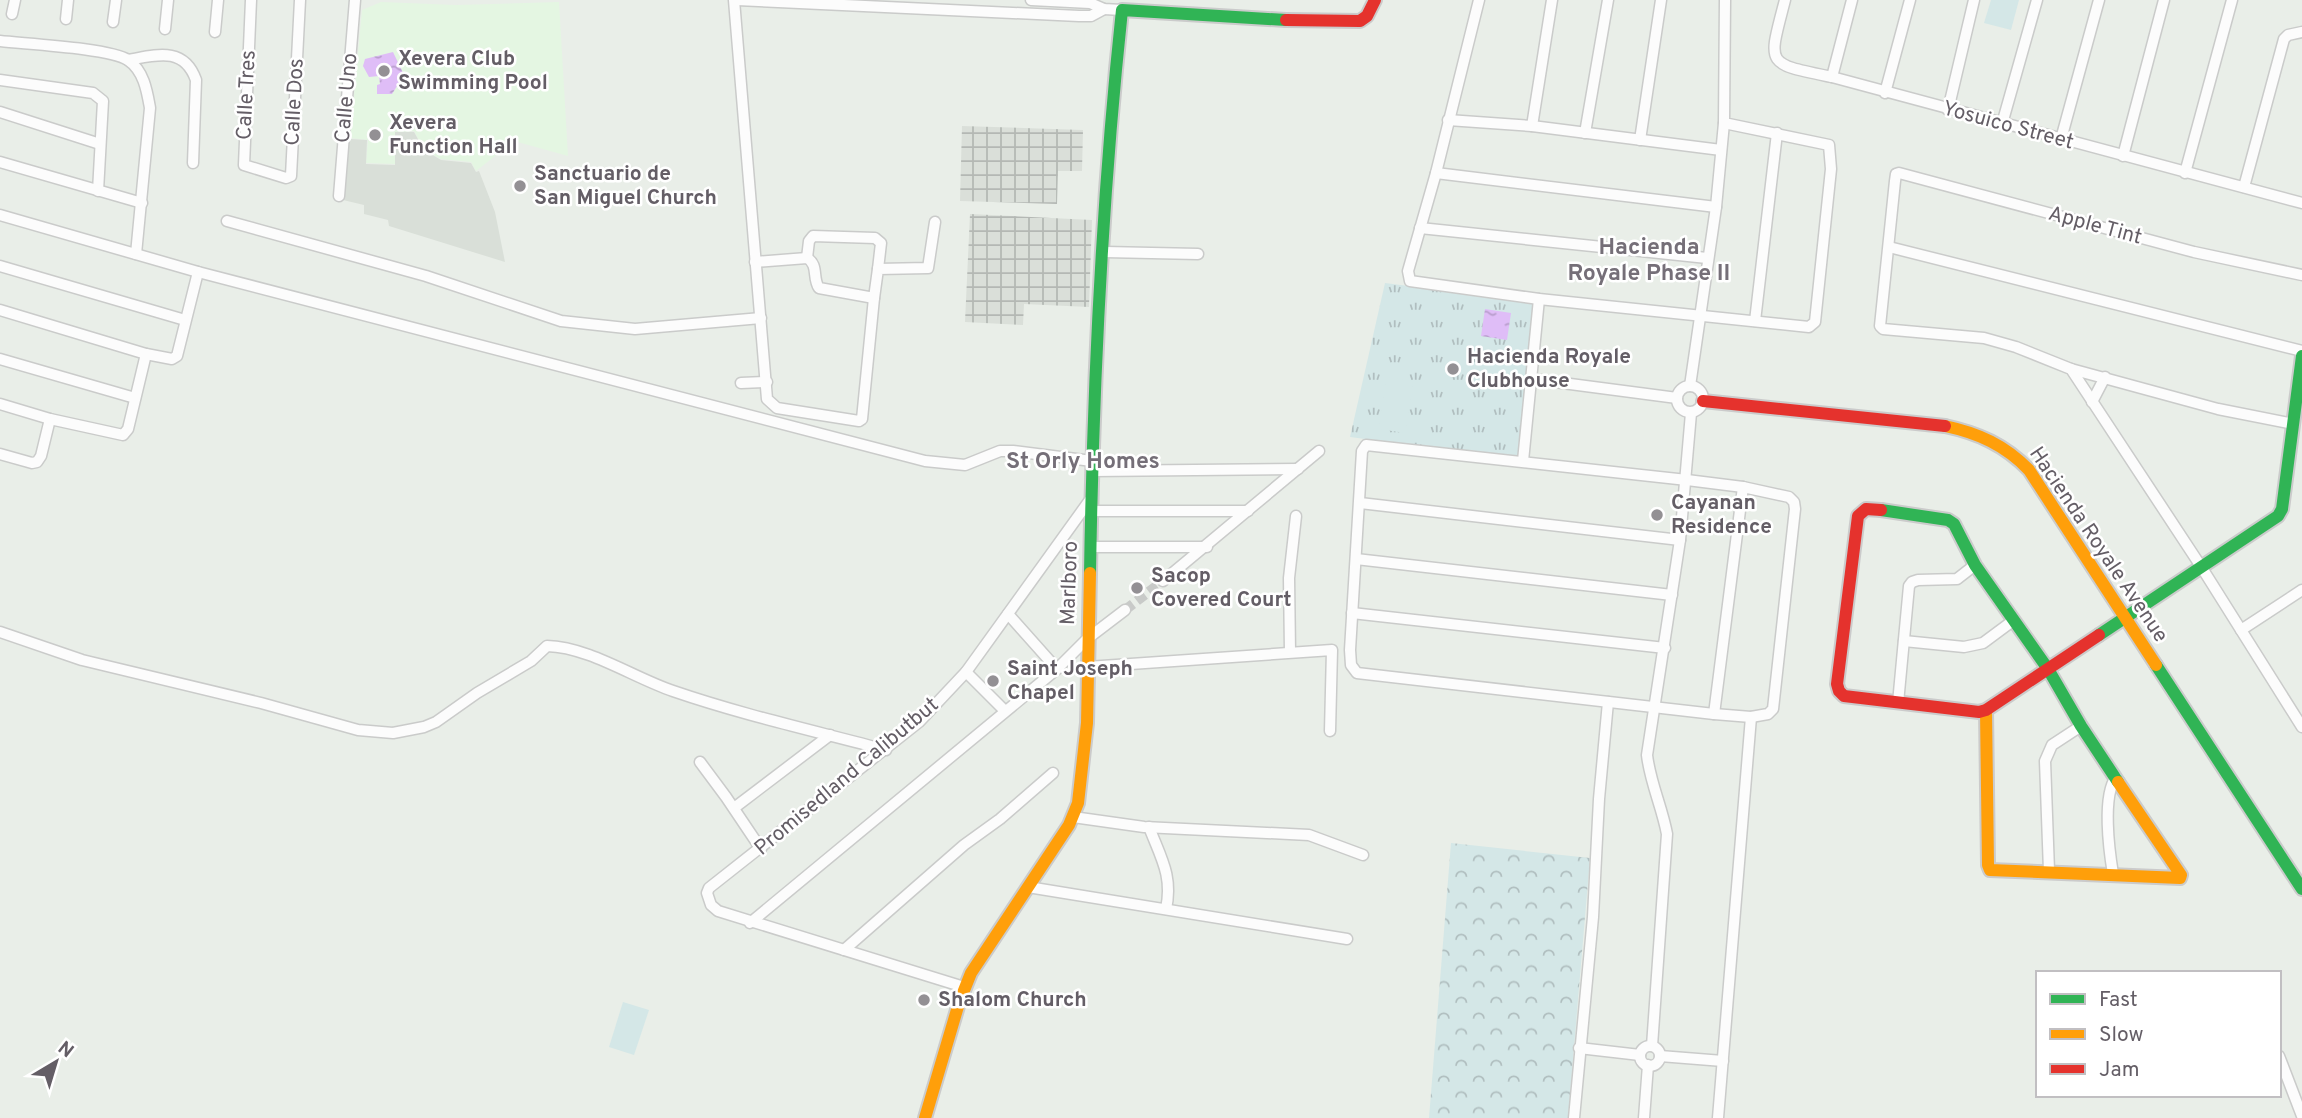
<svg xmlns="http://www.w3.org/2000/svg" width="2302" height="1118" font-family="Overpass,sans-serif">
  <defs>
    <pattern id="industrial-grid" width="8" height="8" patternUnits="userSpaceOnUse" patternTransform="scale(1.75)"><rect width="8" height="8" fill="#dadfd9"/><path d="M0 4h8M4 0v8" fill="none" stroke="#b4b8b4"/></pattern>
    <pattern id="grass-tufts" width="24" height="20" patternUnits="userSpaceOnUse" patternTransform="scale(1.75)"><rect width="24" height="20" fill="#d4e7e7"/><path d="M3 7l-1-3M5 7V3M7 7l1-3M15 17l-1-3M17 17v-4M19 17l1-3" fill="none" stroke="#b0bebf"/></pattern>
    <pattern id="forest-crowns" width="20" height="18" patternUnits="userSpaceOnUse" patternTransform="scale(1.75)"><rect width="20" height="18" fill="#d4e7e7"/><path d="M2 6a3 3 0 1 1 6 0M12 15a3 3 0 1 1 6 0" fill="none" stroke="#b0bebf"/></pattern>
    <pattern id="water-ripples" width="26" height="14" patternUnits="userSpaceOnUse" patternTransform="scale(1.75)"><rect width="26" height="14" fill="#dfbdf7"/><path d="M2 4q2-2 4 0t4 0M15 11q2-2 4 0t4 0" fill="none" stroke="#b89dcc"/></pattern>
  </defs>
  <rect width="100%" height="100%" fill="#e9eee8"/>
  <polygon fill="#e4f6e2" points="381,2 456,5 559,2 568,156 514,141 476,171 471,162 441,159 424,150 414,131 395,132 395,164 366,163 368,140 350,138 362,10"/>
  <g fill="url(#industrial-grid)">
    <polygon points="962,126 1083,130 1082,171 1058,171 1057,204 960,201"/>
    <polygon points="970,214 1092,220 1089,307 1024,304 1023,325 965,322"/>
  </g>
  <polygon fill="#d9dfd8" points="395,132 414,132 424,150 441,160 471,163 476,172 479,171 495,212 505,262 389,226 388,220 364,214 364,205 343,200 350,139 367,140 366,164 395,165"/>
  <polygon fill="url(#grass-tufts)" points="1385,283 1542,303 1524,460 1350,437"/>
  <polygon fill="url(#forest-crowns)" points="1451,843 1590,858 1568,1118 1429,1118"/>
  <g fill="#d4e7e7">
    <polygon points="1991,0 2019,0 2011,30 1984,23"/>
    <polygon points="1387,377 1413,381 1405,433 1379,429"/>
    <polygon points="623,1002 649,1010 634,1055 609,1047"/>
  </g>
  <g fill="url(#water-ripples)">
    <polygon points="393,52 404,75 392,94 377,94 377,85 380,84 379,76 369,77 363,66 365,59"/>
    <polygon points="1485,309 1511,313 1507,340 1481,336"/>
  </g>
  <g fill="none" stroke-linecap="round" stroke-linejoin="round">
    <polyline stroke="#c8cac8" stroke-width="10" stroke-dasharray="10 5" stroke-linecap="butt" points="1125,610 1163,581"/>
    <defs>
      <g id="street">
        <polyline points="251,0 244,165 286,178 291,176 300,0"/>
        <polyline points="734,0 767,399 777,408 859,421 862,419 874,298"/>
        <polyline points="737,0 1079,16 1091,16 1104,9"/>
        <polyline points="1031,0 1090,3 1104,9 1122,10"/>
        <polyline points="1479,0 1436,173 1408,271 1410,281 1539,299 1809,327 1815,322 1831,169 1829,145 1724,123 1725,0"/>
        <path d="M1785,0C1768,66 1764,63 1832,77L2302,203"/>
        <polyline points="12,14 15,0"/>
        <polyline points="66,19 68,0"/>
        <polyline points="113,22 116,0"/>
        <polyline points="165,29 168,0"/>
        <polyline points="215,32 218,0"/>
        <path d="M0,41C26,44 110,48 128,60C144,71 147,91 150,108L136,254"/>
        <path d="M128,60C156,55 184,46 196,80L193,163"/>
        <polyline points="1832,77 1852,0"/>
        <polyline points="0,80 93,93 103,101 98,191"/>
        <polyline points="1885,93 1910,0"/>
        <polyline points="1948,110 1974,0"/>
        <polyline points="0,112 100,144"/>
        <polyline points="1448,120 1532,126 1721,150"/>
        <polyline points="2002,124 2037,0"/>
        <polyline points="1532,126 1552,0"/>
        <polyline points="1585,133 1608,0"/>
        <polyline points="2061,139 2099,0"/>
        <polyline points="1640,140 1661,0"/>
        <polyline points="2123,156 2164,0"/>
        <polyline points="0,162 142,203"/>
        <polyline points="1436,173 1716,207"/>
        <polyline points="2185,173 2232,0"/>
        <polyline points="2244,187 2284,39 2288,35 2302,32"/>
        <polyline points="339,196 355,0"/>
        <polyline points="0,215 198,272 925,461 965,465 1000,451 1013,451 1092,461"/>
        <polyline points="227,221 426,276 561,321 635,329 761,318"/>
        <polyline points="1420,228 1707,258"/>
        <polyline points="1889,247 2302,351"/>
        <polyline points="1105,252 1198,254"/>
        <polyline points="807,258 809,241 813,236 875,238 881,243 878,269"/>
        <path d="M755,262L807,258C819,265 812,278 819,288L874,298L878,269L928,268L935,222"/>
        <polyline points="0,266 185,320"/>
        <polyline points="2302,275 2194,252 1899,173 1896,174 1895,181 1880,326 1883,329 1984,338 2016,347 2071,369 2202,568 2302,727"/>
        <polyline points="0,310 146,354 172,359 177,356 198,272"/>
        <polyline points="1755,321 1777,133"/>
        <polyline points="0,359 135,398"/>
        <polyline points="2071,369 2218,409 2294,424"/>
        <polyline points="1532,379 1677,398"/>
        <polyline points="741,383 767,382"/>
        <circle cx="1690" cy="399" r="13"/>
        <polyline points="1690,386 1716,207 1724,123"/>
        <polyline points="2092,402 2105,377"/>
        <polyline points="0,404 50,419 123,435 128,429 146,354"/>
        <polygon points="1366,445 1687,480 1743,487 1789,497 1794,502 1795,509 1773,709 1768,714 1751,717 1714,714 1357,673 1351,665 1350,650 1362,451"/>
        <polyline points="0,454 32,463 37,462 41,456 50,419"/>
        <polyline points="1523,461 1539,299"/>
        <polyline points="1092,471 1298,469"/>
        <polyline points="1360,503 1680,540"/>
        <polyline points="1092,511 1248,511"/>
        <polyline points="1091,547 1207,547"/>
        <polyline points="1356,559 1672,595"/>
        <polyline points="1163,581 1319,451"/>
        <polyline points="1352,613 1665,648"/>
        <polyline points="1008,614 1057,669"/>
        <polyline points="2241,630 2302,590"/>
        <path d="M0,632L82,660L261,703L358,730L393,733L424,727L436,722L477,693L531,661L547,646C589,647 634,678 673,691C743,715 815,731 886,750"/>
        <polyline points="1904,641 1964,647 1983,643 2014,620"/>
        <polyline points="1290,652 1289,578 1296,516"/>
        <polyline points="1087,667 1332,650 1330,731"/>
        <polyline points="966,672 1005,711"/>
        <polyline points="1898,703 1909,586 1912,582 1918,580 1957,579 1975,565"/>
        <polyline points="1714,714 1743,487"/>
        <polyline points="700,762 726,797 761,849"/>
        <polyline points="734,808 830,735"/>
        <polyline points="1073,817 1144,827 1309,835 1363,855"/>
        <path d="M1149,827C1161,858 1173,876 1166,909"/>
        <polyline points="2049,871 2045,761 2052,745 2081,726"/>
        <path d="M2113,874C2109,850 2102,796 2116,777"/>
        <polyline points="1028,887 1347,939"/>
        <polyline points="750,923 1057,669 1087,639 1125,610"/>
        <polyline points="844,950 964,845 1000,819 1053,773"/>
        <polyline points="964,987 718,911 711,905 707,893 709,888 919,722 966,672 1092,497"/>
        <path d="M1652,1046L1667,834C1662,807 1650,782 1647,755L1680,540L1691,413"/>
        <circle cx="1650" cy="1056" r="10"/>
        <polyline points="1579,1048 1640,1055"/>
        <polyline points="1660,1056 1723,1061"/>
        <polyline points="2279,1056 2302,1116"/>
        <polyline points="1574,1118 1593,917 1599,799 1608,702"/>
        <polyline points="1644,1118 1648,1065"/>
        <polyline points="1718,1118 1751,717"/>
      </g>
      <g id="fast">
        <polyline points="1881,510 1948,520 1954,524 1975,565 2048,669 2081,726 2118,782"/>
        <path d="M1090,573C1093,385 1102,196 1122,10L1286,20"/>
        <polyline points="2099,635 2278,516 2282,509 2302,356"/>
        <polyline points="2156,665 2302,889"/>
      </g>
      <g id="slow">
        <path d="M1945,426C1978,433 2005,445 2029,470L2156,665"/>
        <polyline points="1986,710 1988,865 1990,870 2180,878 2181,875 2118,782"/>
        <polyline points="925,1118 959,1003 971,973 1069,825 1078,803 1087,723 1090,573"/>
      </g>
      <g id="jam">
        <polyline points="1286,20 1360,21 1367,16 1375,0"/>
        <polyline points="1703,401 1945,426"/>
        <polyline points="1881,510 1866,509 1858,516 1837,684 1839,691 1844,696 1979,712 1986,710 2099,635"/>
      </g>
    </defs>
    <use href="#street" stroke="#cacbca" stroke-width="13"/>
    <use href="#fast" stroke="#cbcbcb" stroke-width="16"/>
    <use href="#slow" stroke="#cbcbcb" stroke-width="16"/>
    <use href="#jam" stroke="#cbcbcb" stroke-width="16"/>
    <use href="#street" stroke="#fcfcfc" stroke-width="10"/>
    <use href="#fast" stroke="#30b455" stroke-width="12"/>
    <use href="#slow" stroke="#ff9f0a" stroke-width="12"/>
    <use href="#jam" stroke="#e5322d" stroke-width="12"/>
  </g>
  <g fill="#939094" stroke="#fff" stroke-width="2.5">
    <circle cx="384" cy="71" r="7"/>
    <circle cx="375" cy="135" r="7"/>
    <circle cx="520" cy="186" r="7"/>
    <circle cx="1453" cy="369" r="7"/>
    <circle cx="1657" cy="515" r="7"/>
    <circle cx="1137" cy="588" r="7"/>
    <circle cx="993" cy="681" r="7"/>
    <circle cx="924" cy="1000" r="7"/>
  </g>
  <g text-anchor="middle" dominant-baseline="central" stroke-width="5" stroke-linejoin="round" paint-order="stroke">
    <g font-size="21" font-weight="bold" fill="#645e66" stroke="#fff" text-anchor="start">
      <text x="398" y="59">Xevera Club<tspan x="398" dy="24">Swimming Pool</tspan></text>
      <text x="389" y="123">Xevera<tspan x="389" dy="24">Function Hall</tspan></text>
      <text x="534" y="174">Sanctuario de<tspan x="534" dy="24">San Miguel Church</tspan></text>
      <text x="1467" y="357">Hacienda Royale<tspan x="1467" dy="24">Clubhouse</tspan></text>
      <text x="1671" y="503">Cayanan<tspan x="1671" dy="24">Residence</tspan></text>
      <text x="1151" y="576">Sacop<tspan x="1151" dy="24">Covered Court</tspan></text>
      <text x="1007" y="669">Saint Joseph<tspan x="1007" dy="24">Chapel</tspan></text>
      <text x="938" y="1000">Shalom Church</text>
    </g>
    <g font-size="21" fill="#645e66" stroke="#fff">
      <text transform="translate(247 95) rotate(-87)">Calle Tres</text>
      <text transform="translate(347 98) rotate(-85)">Calle Uno</text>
      <text transform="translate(295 102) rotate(-87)">Calle Dos</text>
      <text transform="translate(2008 126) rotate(15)">Yosuico Street</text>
      <text transform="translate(2095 226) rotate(15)">Apple Tint</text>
      <text transform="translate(2098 545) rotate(56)">Hacienda Royale Avenue</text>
      <text transform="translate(1070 583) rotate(-88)">Marlboro</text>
      <text transform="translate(847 777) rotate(-40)">Promisedland Calibutbut</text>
    </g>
    <g font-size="23" font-weight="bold" fill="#756f78" stroke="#fff">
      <text x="1649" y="248">Hacienda<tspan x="1649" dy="26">Royale Phase II</tspan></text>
      <text x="1083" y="462">St Orly Homes</text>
    </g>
  </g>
  <rect x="2036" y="971" width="245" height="126" fill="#ffffff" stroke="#c1bfc2" stroke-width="2"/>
  <rect x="2050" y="994" width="35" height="10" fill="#30b455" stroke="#c1bfc2" stroke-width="2"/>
  <text x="2099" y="1006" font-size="21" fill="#645e66">Fast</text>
  <rect x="2050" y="1029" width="35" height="10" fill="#ff9f0a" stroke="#c1bfc2" stroke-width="2"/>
  <text x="2099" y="1041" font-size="21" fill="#645e66">Slow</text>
  <rect x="2050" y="1064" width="35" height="10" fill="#e5322d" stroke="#c1bfc2" stroke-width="2"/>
  <text x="2099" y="1076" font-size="21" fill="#645e66">Jam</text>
  <g transform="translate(56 1062) rotate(38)" stroke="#ffffff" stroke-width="5" paint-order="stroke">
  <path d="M0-5L12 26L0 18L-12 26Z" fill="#645e66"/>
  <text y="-10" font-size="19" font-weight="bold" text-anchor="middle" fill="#645e66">N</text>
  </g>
</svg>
